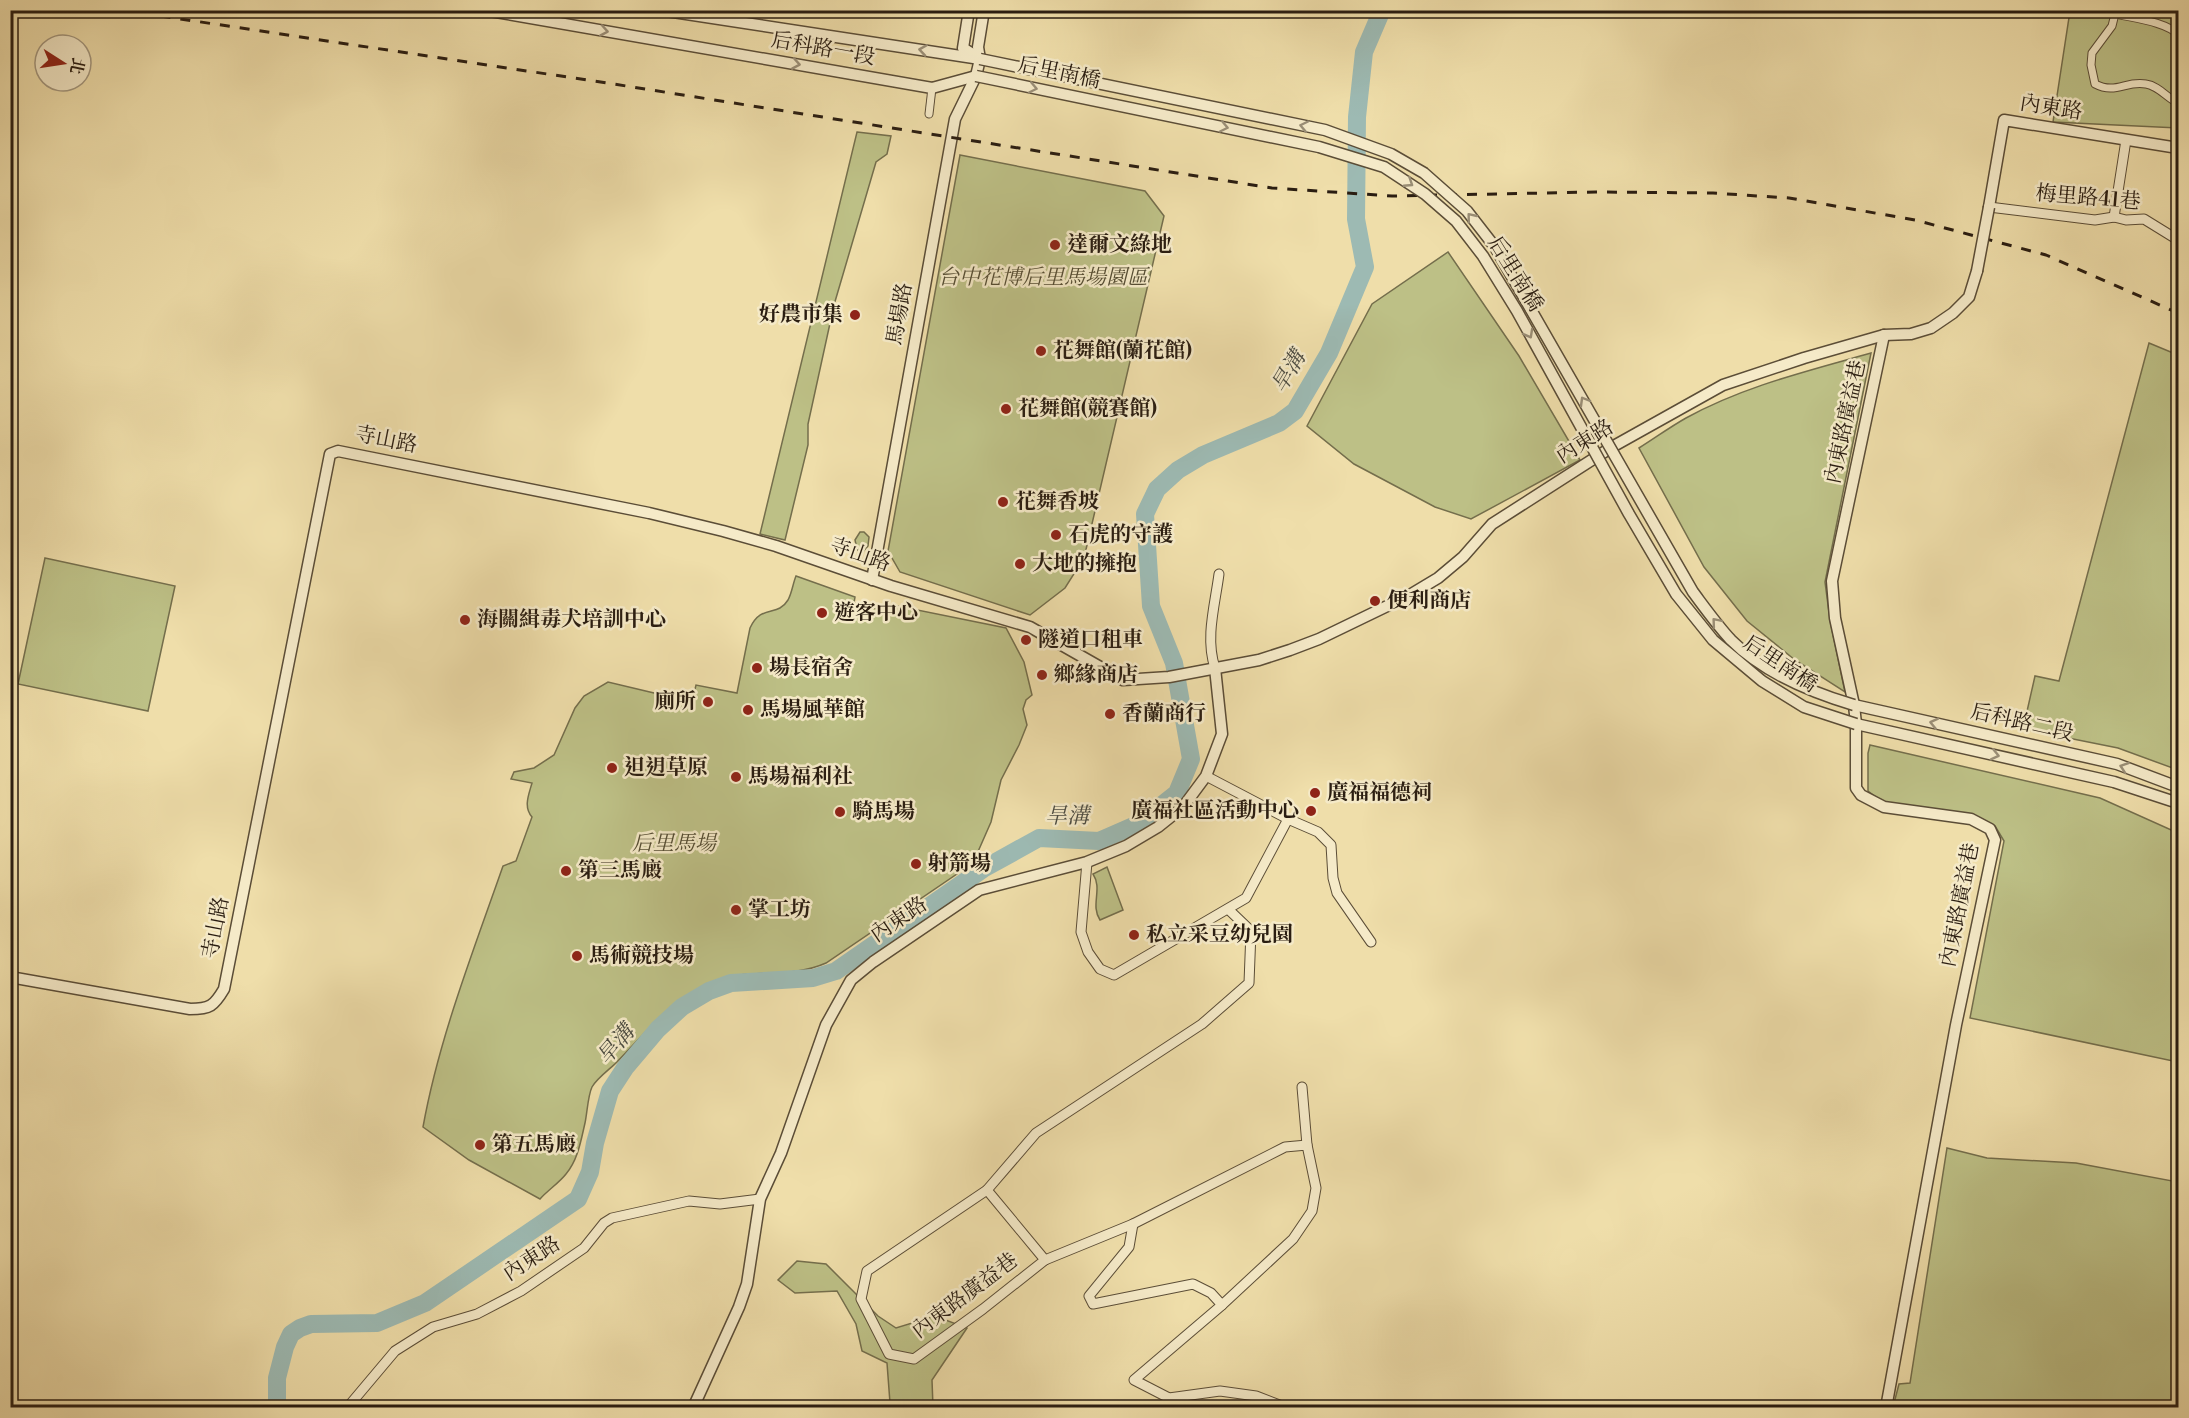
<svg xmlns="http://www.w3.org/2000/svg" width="2189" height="1418" font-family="'Libre Bodoni','Noto Serif TC',serif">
  <rect width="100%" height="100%" fill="#efdeaa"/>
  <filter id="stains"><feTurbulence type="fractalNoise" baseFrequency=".00333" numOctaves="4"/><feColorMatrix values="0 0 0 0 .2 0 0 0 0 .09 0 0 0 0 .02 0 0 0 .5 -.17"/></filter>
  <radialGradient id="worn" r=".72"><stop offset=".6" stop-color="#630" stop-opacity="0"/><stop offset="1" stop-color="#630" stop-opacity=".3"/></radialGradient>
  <g fill="#bdc086" stroke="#746e4c" stroke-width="1.5">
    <polygon points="2070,11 2178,11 2178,128 2053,122"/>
    <polygon points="857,132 891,136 887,154 876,162 834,305 808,424 808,445 785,540 760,534"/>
    <polygon points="960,155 1145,191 1164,216 1084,558 1065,588 1030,615 900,572 888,551"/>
    <polygon points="1448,252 1519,356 1580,460 1471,519 1435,507 1354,464 1307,426 1372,304"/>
    <polygon points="2149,343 2178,355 2178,770 2118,748 2023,729 2035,676 2059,681"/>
    <path d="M1871,353L1825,582L1830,620L1845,692L1795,660L1747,621L1704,567L1639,448C1655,438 1670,427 1686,418C1744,386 1808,371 1871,353Z"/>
    <polygon points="860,532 864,532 869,537 868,546 861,554 857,549 855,540"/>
    <polygon points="45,558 175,586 148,711 18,684"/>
    <path d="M796,576L855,597L854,603L886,611L888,604L1006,628L1024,662L1032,695L1026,700L1023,709L1027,725L1019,745L1001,780L991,822L973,863L826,963C788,980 749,966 710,983C673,999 645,1033 617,1062C610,1069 597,1078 592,1087C588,1095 587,1114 585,1123C581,1140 578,1160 566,1174C559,1183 548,1190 540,1199L469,1160L423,1127C439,1038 473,952 503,866L516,861L532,817C523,807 529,794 532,783L511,779L514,772L534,768L554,755L575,708L584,696L608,682L692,702L696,685L737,693L750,628C762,603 777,618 788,600C792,593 793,583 796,576Z"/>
    <polygon points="1870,745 2100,798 2178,833 2178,1060 2173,1061 1970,1018 2004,841 1995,826 1881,801 1868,791 1868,753"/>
    <path d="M1107,867L1123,910L1100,920C1090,905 1103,889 1093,874Z"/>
    <polygon points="1947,1148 1987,1158 2076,1163 2178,1182 2178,1407 1893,1407 1899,1384 1910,1383"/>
    <polygon points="797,1261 826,1264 878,1316 896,1328 935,1316 967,1328 932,1380 933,1407 885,1407 890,1403 887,1363 862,1351 856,1324 837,1291 795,1293 778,1280"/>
  </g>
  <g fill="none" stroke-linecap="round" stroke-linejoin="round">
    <polyline stroke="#9dbab3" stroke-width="18" points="277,1408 277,1378 285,1347 291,1334 300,1328 311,1324 377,1323 425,1303 578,1199 590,1172 595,1143 610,1091 625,1068 658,1029 682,1007 709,991 731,983 813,978 836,971 983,869 1039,838 1099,841 1138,824 1177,793 1191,759 1174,663 1151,606 1145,514 1157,489 1178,470 1203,455 1279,423 1295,411 1329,353 1365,267 1356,219 1357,117 1364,52 1382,10"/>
    <defs>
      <g id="pedestrian">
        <path d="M2116,10L2112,26L2092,53L2091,65L2095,84C2116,95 2126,80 2146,84C2159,86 2167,98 2178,103"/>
        <path d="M2116,14C2132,18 2168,22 2178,35"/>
        <polyline points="929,114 932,88"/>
      </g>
      <g id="minor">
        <polyline points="1989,207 2095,220 2114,217 2126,220 2144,219 2178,240"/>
        <polyline points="2114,217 2126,140"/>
        <path d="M1215,668C1205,638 1215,605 1219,574"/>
        <polyline points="1206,776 1288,819 1318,832 1331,845 1333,878 1337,893 1371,942"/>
        <polyline points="1087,862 1081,932 1088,952 1100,969 1114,975 1246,898 1288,819"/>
        <polyline points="1228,909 1251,931 1249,983 1202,1024 1036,1133 987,1190 867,1271 861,1299 889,1354 914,1359 983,1309 1045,1260 1133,1224 1285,1147 1307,1145 1316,1188 1312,1211 1293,1239 1222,1305 1134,1380 1169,1398 1220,1391 1256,1396 1287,1408"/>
        <polyline points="1302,1087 1307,1145"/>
        <polyline points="987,1190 1045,1260"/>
        <polyline points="1133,1224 1129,1247 1089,1296 1093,1304 1193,1284 1211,1293 1222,1305"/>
        <polyline points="347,1408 395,1351 433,1327 477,1314 521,1291 584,1248 604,1223 612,1218 689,1201 720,1204 760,1199"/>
      </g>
      <g id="tertiary">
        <polyline points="484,10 932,88 976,76"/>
        <polyline points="660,10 980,59"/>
        <polyline points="969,10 963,48 976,56"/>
        <polyline points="1989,207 2004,120 2178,148"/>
        <polyline points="1884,335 1832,581 1835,618 1854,705 1856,724 1856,788 1861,795 1884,807 1971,819 1990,829 1995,840 1956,1025 1886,1408"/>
        <polyline points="872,580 955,119 976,76 980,59 978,47 984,10"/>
        <polyline points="1854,705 2117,764 2178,787"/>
        <polyline points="1856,724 2114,782 2178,803"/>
        <path d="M10,977L190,1009C210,1009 214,1006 224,989L330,454L338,451L649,513L723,531L776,546L891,586L1030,627L1123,680L1169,677L1259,660L1290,650L1319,639L1408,596L1438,578L1463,557L1492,524L1612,447L1723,385L1804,358L1884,335L1911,334L1931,328L1953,313L1969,297L1977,271"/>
        <polyline points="693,1408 739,1307 747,1284 760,1199 781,1153 826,1025 851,980 873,962 979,890 1087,862 1126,846 1158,827 1183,807 1206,776 1222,734 1215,668"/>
      </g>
    </defs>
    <use href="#pedestrian" stroke="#5b4d37" stroke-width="9"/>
    <use href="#minor" stroke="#5b4d37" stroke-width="11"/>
    <use href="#tertiary" stroke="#5b4d37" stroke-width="13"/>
    <use href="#pedestrian" stroke="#f5eac8" stroke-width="7"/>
    <use href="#minor" stroke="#f5eac8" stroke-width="9"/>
    <use href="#tertiary" stroke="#f5eac8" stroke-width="10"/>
    <polyline stroke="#2a1d11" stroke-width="3" stroke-dasharray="10 10" stroke-linecap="butt" points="121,10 607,83 1272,188 1392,196 1596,192 1713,193 1789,198 1915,220 2046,255 2178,313"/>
    <defs>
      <g id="tertiary-bridge">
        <path d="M980,59L1325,130L1391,154L1424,173L1467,211L1495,247L1693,592C1705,608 1717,625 1731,640C1764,673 1810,692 1854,705"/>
        <polyline points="976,76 1319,147 1384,167 1425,194 1456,221 1483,256 1517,311 1629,514 1676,594 1713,640 1762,681 1804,707 1856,724"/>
        <polyline points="1977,271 1989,207"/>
      </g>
    </defs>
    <use href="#tertiary-bridge" stroke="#5b4d37" stroke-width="13" stroke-linecap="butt"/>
    <use href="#tertiary-bridge" stroke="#f5eac8" stroke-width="10"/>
  </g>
  <defs><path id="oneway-chevron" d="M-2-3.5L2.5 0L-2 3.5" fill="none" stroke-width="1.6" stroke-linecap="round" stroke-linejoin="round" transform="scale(1.5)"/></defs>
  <g stroke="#9a8e76">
    <use href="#oneway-chevron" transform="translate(604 31) rotate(10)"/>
    <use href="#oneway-chevron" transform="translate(923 50) rotate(-171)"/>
    <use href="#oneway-chevron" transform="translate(796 64) rotate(10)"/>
    <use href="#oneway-chevron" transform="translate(1033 88) rotate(12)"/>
    <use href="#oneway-chevron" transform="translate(1304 126) rotate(-168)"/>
    <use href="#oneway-chevron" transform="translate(1224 127) rotate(12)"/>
    <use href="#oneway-chevron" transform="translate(1409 183) rotate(33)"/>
    <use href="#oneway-chevron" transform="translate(1471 217) rotate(-129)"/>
    <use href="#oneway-chevron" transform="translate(1529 334) rotate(61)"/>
    <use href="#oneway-chevron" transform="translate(1584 401) rotate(-120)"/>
    <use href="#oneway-chevron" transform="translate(1716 622) rotate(-130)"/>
    <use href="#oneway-chevron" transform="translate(1934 723) rotate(-167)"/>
    <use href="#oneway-chevron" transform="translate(1995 755) rotate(13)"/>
    <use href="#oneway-chevron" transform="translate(2124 767) rotate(-161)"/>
  </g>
  <g fill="#8f2418" stroke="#f5eac8" stroke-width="2">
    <circle cx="1055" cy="245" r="6"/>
    <circle cx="855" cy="315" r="6"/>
    <circle cx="1041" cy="351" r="6"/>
    <circle cx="1006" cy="409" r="6"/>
    <circle cx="1003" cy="502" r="6"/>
    <circle cx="1056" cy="535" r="6"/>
    <circle cx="1020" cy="564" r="6"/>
    <circle cx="1375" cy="601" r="6"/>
    <circle cx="822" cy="613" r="6"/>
    <circle cx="465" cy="620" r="6"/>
    <circle cx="1026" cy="640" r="6"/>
    <circle cx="757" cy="668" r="6"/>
    <circle cx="1042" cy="675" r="6"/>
    <circle cx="708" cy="702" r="6"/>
    <circle cx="748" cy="710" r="6"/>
    <circle cx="1110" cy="714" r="6"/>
    <circle cx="612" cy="768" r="6"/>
    <circle cx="736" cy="777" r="6"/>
    <circle cx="1315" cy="793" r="6"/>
    <circle cx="1311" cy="811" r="6"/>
    <circle cx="840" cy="812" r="6"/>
    <circle cx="916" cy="864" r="6"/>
    <circle cx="566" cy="871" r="6"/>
    <circle cx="736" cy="910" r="6"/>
    <circle cx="1134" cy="935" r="6"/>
    <circle cx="577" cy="956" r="6"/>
    <circle cx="480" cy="1145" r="6"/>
  </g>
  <g text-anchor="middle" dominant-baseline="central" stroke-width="5" stroke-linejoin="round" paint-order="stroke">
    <g font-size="21" fill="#2a1d11" stroke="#f5eac8">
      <text transform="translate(823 49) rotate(10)">后科路一段</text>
      <text transform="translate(1059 73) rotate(12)">后里南橋</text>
      <text transform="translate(2051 108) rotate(9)">內東路</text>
      <text transform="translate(2088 198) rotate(5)">梅里路41巷</text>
      <text transform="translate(1515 274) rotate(58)">后里南橋</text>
      <text transform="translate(900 314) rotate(-80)">馬場路</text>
      <text transform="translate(1846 422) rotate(-78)">內東路廣益巷</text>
      <text transform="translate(386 440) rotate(11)">寺山路</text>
      <text transform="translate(1585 442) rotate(-32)">內東路</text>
      <text transform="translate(860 555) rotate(19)">寺山路</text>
      <text transform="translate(1780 664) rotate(34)">后里南橋</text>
      <text transform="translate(2022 723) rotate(13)">后科路二段</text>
      <text transform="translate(1960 905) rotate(-79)">內東路廣益巷</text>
      <text transform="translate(899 920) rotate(-34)">內東路</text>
      <text transform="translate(216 928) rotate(-79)">寺山路</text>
      <text transform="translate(532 1259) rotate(-33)">內東路</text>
      <text transform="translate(965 1296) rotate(-37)">內東路廣益巷</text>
    </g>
    <g font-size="21" font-weight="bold" fill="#2a1d11" stroke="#f5eac8" text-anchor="start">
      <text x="1067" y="245">達爾文綠地</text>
      <text x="843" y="315" text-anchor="end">好農市集</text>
      <text x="1053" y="351">花舞館(蘭花館)</text>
      <text x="1018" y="409">花舞館(競賽館)</text>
      <text x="1015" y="502">花舞香坡</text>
      <text x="1068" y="535">石虎的守護</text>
      <text x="1032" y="564">大地的擁抱</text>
      <text x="1387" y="601">便利商店</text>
      <text x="834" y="613">遊客中心</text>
      <text x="477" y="620">海關緝毒犬培訓中心</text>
      <text x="1038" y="640">隧道口租車</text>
      <text x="769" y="668">場長宿舍</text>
      <text x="1054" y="675">鄉緣商店</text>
      <text x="696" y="702" text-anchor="end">廁所</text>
      <text x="760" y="710">馬場風華館</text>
      <text x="1122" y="714">香蘭商行</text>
      <text x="624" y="768">𨑨迌草原</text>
      <text x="748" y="777">馬場福利社</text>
      <text x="1327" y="793">廣福福德祠</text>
      <text x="1299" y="811" text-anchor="end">廣福社區活動中心</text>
      <text x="852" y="812">騎馬場</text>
      <text x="928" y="864">射箭場</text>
      <text x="578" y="871">第三馬廄</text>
      <text x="748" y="910">掌工坊</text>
      <text x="1146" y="935">私立采豆幼兒園</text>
      <text x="589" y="956">馬術競技場</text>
      <text x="492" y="1145">第五馬廄</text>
    </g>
    <g font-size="21" font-style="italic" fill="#564e34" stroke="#f5eac8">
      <text x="1043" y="278">台中花博后里馬場園區</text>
      <text x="674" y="844">后里馬場</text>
    </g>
    <g font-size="22" font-style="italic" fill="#4c4c42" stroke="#f5eac8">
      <text transform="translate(1289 372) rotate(-59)">旱溝</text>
      <text x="1067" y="816">旱溝</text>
      <text transform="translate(616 1045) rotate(-50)">旱溝</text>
    </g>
  </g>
  <rect width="2189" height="1418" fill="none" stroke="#efdeaa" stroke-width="36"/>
  <rect x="12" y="12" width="2165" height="1394" fill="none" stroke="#2a1d11" stroke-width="3"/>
  <rect x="18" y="18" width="2153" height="1382" fill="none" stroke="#2a1d11" stroke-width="1.5"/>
  <g transform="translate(63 63) rotate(102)"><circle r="28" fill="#f5eac8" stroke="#a4987f" stroke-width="1.5"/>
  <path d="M0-4.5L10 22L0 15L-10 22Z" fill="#8f2418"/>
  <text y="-9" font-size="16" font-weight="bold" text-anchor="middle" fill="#2a1d11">北</text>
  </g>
  <rect width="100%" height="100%" filter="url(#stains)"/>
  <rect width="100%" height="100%" fill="url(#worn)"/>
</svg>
